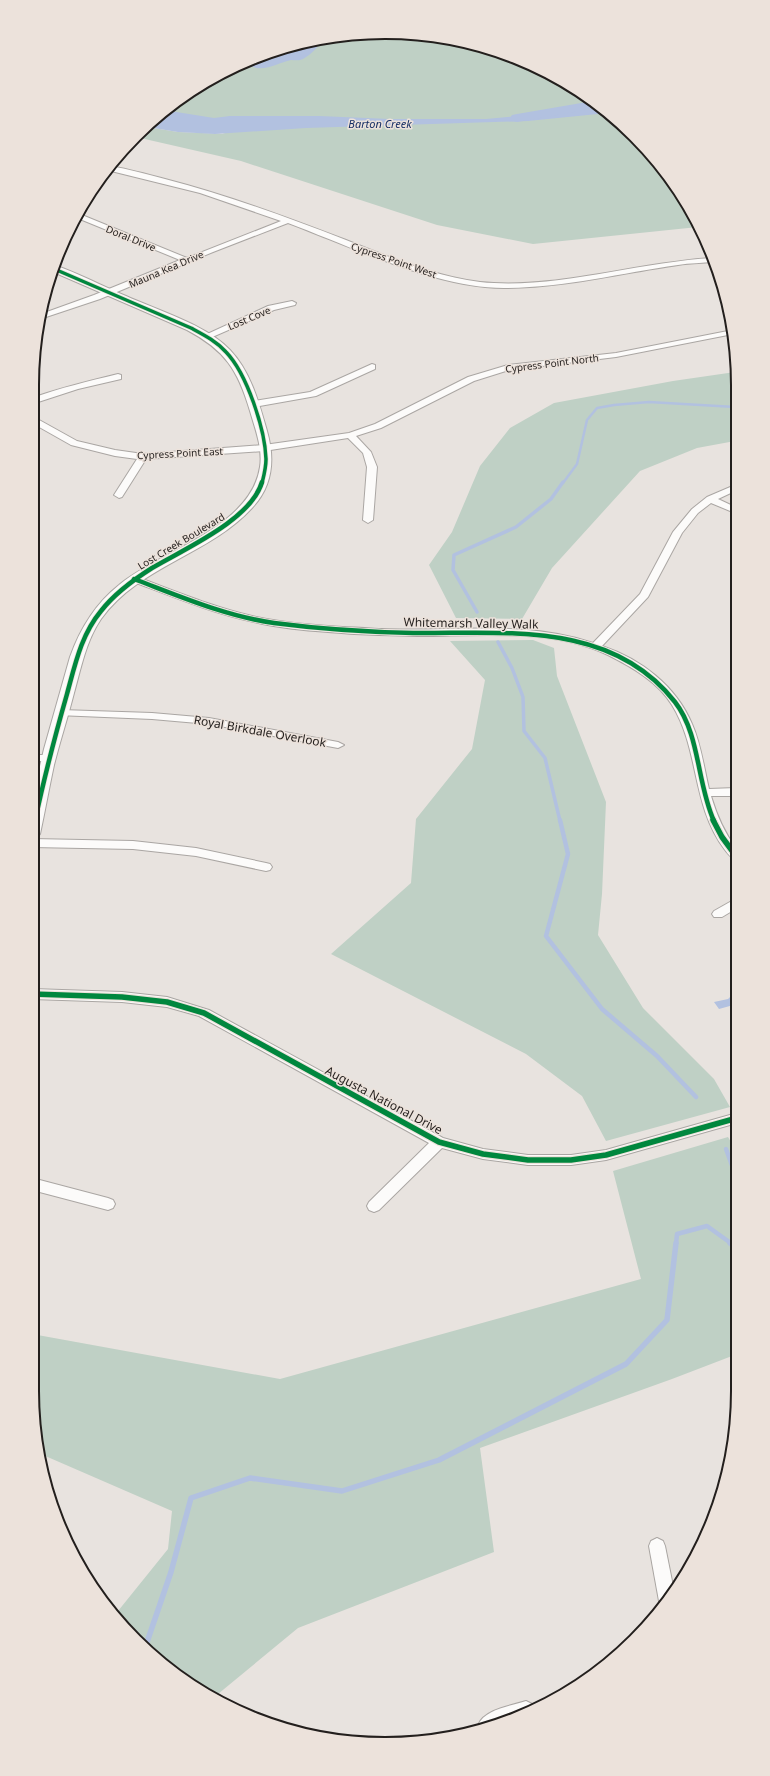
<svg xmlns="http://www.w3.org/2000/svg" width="770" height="1776" font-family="'Noto Sans',sans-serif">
  <rect width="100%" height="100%" fill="#e8e3df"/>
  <g fill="#bfd0c5">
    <polygon points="362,33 431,35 499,51 600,105 665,170 698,227 533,244 437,225 241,161 136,137 147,127 178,132 225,134 163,112 170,105 229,68 294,44"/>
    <polygon points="735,372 735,441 697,448 640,471 552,568 522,619 456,618 429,565 452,532 480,466 510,428 554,403 673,381"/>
    <polygon points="533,640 554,648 557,676 606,802 602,894 598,935 643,1008 714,1079 730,1107 606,1141 582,1096 526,1054 331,954 411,883 416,819 472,749 485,680 450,641"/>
    <polygon points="728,1137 737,1152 738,1363 732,1356 672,1379 480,1448 494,1552 298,1628 218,1694 215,1699 209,1697 119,1624 114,1616 168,1549 172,1511 43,1455 32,1391 32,1334 280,1379 641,1279 613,1171"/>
  </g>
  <g fill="#b2c1e0">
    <path d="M323,39C317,48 312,54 303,59C299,61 295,60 291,60C276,63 259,76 247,62L294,44Z"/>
    <polygon points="602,108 608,113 528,121 306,128 215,134 178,132 147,127 164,110 214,118 230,116 319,116 390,119 486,119"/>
    <polygon points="731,996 737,997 737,1004 719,1009 714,1002 728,999"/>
  </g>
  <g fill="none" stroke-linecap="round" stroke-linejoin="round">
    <polyline stroke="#b2c1e0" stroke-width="2.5" points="563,483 577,464 587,420 597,408 614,405 649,402 735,407"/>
    <g stroke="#b2c1e0" stroke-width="3.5">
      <polyline points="477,612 453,570 454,555 516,527 551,499 563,482"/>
      <polyline points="498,642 512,668 523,697 524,731 545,758 560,821"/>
    </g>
    <g stroke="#b2c1e0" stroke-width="4.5">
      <polyline points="560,820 568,854 546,936 602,1009 657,1056 696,1097"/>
      <polyline points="726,1149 737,1179"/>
      <polyline points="676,1244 677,1234 707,1226 732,1244"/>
    </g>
    <g stroke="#b2c1e0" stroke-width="5.5">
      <polyline points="730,1243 738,1249"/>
      <polyline points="146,1645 171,1572 191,1498 250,1478 342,1491 439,1460 626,1364 667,1320 676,1243"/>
    </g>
    <polygon fill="#b2c1e0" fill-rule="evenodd" points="593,101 602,107 517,122 512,121 510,118 512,115 517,114"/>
    <defs>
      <g id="minor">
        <path d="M110,166C128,169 146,174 165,179C227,195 286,217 346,240C389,257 433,276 480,282C555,290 637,262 713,258L714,262C702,263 690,263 678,265C621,273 563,288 504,288C436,288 352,247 288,223L213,252L100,299L43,318L44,313L94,295L180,260L75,217L77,213L187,258L281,221L200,193L107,170Z"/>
        <polygon points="292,301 296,303 295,305 274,310 210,338 204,338 203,336 268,306"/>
        <polygon points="733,330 733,334 616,357 509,370 474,381 381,428 356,436 371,452 377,467 373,520 368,523 363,520 367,467 363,453 348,438 264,451 146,459 122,497 119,498 114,495 137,459 115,456 71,445 32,423 32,416 77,441 115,450 143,454 264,445 349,433 375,424 468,377 508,365 616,353"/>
        <polygon points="372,364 375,365 375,369 316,396 254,407 250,404 254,401 310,392"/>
        <path d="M118,374L121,375V379L78,389L32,404V398C60,388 89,381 118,374Z"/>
        <path d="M735,485V491L718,499L735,507V513L711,503L698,513L682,533L648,597L602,646C641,659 676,686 692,724C701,744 704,768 709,789L736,788V796H711C717,816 724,832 736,848V860C731,858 729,855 725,850C691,805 700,750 672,705C658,682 632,667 608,655C557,630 488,635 432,636C406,636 380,635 354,634C321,631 286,630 254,622C212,613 171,596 131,581L129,579L134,576L137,577C175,591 213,607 252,616C292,625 342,627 382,629C451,632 526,620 593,643L640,594L673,532L692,509L707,497Z"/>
        <polygon points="61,710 152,713 209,718 338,742 344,745 338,748 209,724 152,719 57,715 56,713"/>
        <polygon points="32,755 48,755 54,758 48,761 32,761"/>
        <polygon points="32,839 133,841 196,848 266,863 270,864 272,867 270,870 266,871 196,856 133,849 32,847"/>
        <polygon points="737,898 737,908 722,917 714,917 712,914 714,911"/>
        <polygon points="32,989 122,992 167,997 209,1010 443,1138 483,1149 528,1155 571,1155 606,1150 737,1113 737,1123 606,1160 571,1165 528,1165 483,1159 442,1148 379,1210 374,1212 369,1210 367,1206 369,1202 429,1143 199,1016 167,1007 122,1002 32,999"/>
        <polygon points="32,1178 108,1198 113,1200 115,1204 113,1208 108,1210 32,1190"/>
        <polygon points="657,1538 663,1541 665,1546 674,1591 662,1607 659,1601 649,1546 651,1541"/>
        <path d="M526,1701L532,1704L534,1707L479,1728L478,1725C485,1709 511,1706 526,1701Z"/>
      </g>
      <path id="tertiary" d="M54,265C78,273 102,286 126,296C157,310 207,325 230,350C251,372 259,403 267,431C275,459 273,486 252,508C209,555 139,566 101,619C86,641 81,668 74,693C68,717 60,741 54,765C49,788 45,811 40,834L37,838L32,839L33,796L44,749L70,657C80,629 95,604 119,585C161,550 251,528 260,467C263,449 255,428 250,411C238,370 225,350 187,330L51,271Z"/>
    </defs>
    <use href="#minor" stroke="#aaa6a3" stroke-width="2"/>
    <use href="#tertiary" stroke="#aaa6a3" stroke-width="2"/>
    <use href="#minor" fill="#fcfbfa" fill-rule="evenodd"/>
    <use href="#tertiary" fill="#fcfbfa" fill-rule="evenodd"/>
    <defs>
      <path id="cycleway-far2" d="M52,268L191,328C204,335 216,341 226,352C247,374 265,429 266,459C266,468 264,475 262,483"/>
      <g id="cycleway-far1">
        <path d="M134,579C179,596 225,616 274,623C320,629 366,632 413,633C504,634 611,620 675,702C700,734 697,784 714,821"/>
        <path d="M35,821C44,778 55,736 67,694C75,665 81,635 101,611C115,593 133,580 152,568C184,549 251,520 262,482"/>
      </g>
      <g id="cycleway">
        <polyline points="713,820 722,837 736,856"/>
        <polyline points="32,834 35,820"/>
        <polyline points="32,994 122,997 167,1002 204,1013 439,1142 483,1154 528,1160 571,1160 606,1155 737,1118"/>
      </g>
    </defs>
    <use href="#cycleway-far2" stroke="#ece2db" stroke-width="5"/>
    <use href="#cycleway-far1" stroke="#ece2db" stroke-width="6"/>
    <use href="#cycleway" stroke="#ece2db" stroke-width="8"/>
    <use href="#cycleway-far2" stroke="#00873e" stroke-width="3.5"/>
    <use href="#cycleway-far1" stroke="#00873e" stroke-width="4.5"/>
    <use href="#cycleway" stroke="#00873e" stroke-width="5.5"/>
  </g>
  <g text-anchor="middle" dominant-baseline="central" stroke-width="3" stroke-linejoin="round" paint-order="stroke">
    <g font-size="10" fill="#231f1d" stroke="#ece2db">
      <text transform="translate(131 238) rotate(22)">Doral Drive</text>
      <text transform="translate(394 260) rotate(19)">Cypress Point West</text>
      <text transform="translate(166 269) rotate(-23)">Mauna Kea Drive</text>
      <text transform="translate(249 318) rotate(-23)">Lost Cove</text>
      <text transform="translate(552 363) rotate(-7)">Cypress Point North</text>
      <text transform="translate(180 453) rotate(-3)">Cypress Point East</text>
      <text transform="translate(181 541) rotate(-31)">Lost Creek Boulevard</text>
    </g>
    <g font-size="11" font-style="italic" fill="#152e64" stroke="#ece2db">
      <text x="380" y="123">Barton Creek</text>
    </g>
    <g font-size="12" fill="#231f1d" stroke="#ece2db">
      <text transform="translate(471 623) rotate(1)">Whitemarsh Valley Walk</text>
      <text transform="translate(260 731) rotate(10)">Royal Birkdale Overlook</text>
      <text transform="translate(384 1100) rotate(28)">Augusta National Drive</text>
    </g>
  </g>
  <path d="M0 0H770V1776H0ZM385 39H385A346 346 0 0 1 731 385V1391A346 346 0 0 1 385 1737H385A346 346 0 0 1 39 1391V385A346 346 0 0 1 385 39Z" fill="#ece2db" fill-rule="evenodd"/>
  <path fill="none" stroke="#231f1d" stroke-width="2" d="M385 39H385A346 346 0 0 1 731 385V1391A346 346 0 0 1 385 1737H385A346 346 0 0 1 39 1391V385A346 346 0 0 1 385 39Z"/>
</svg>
